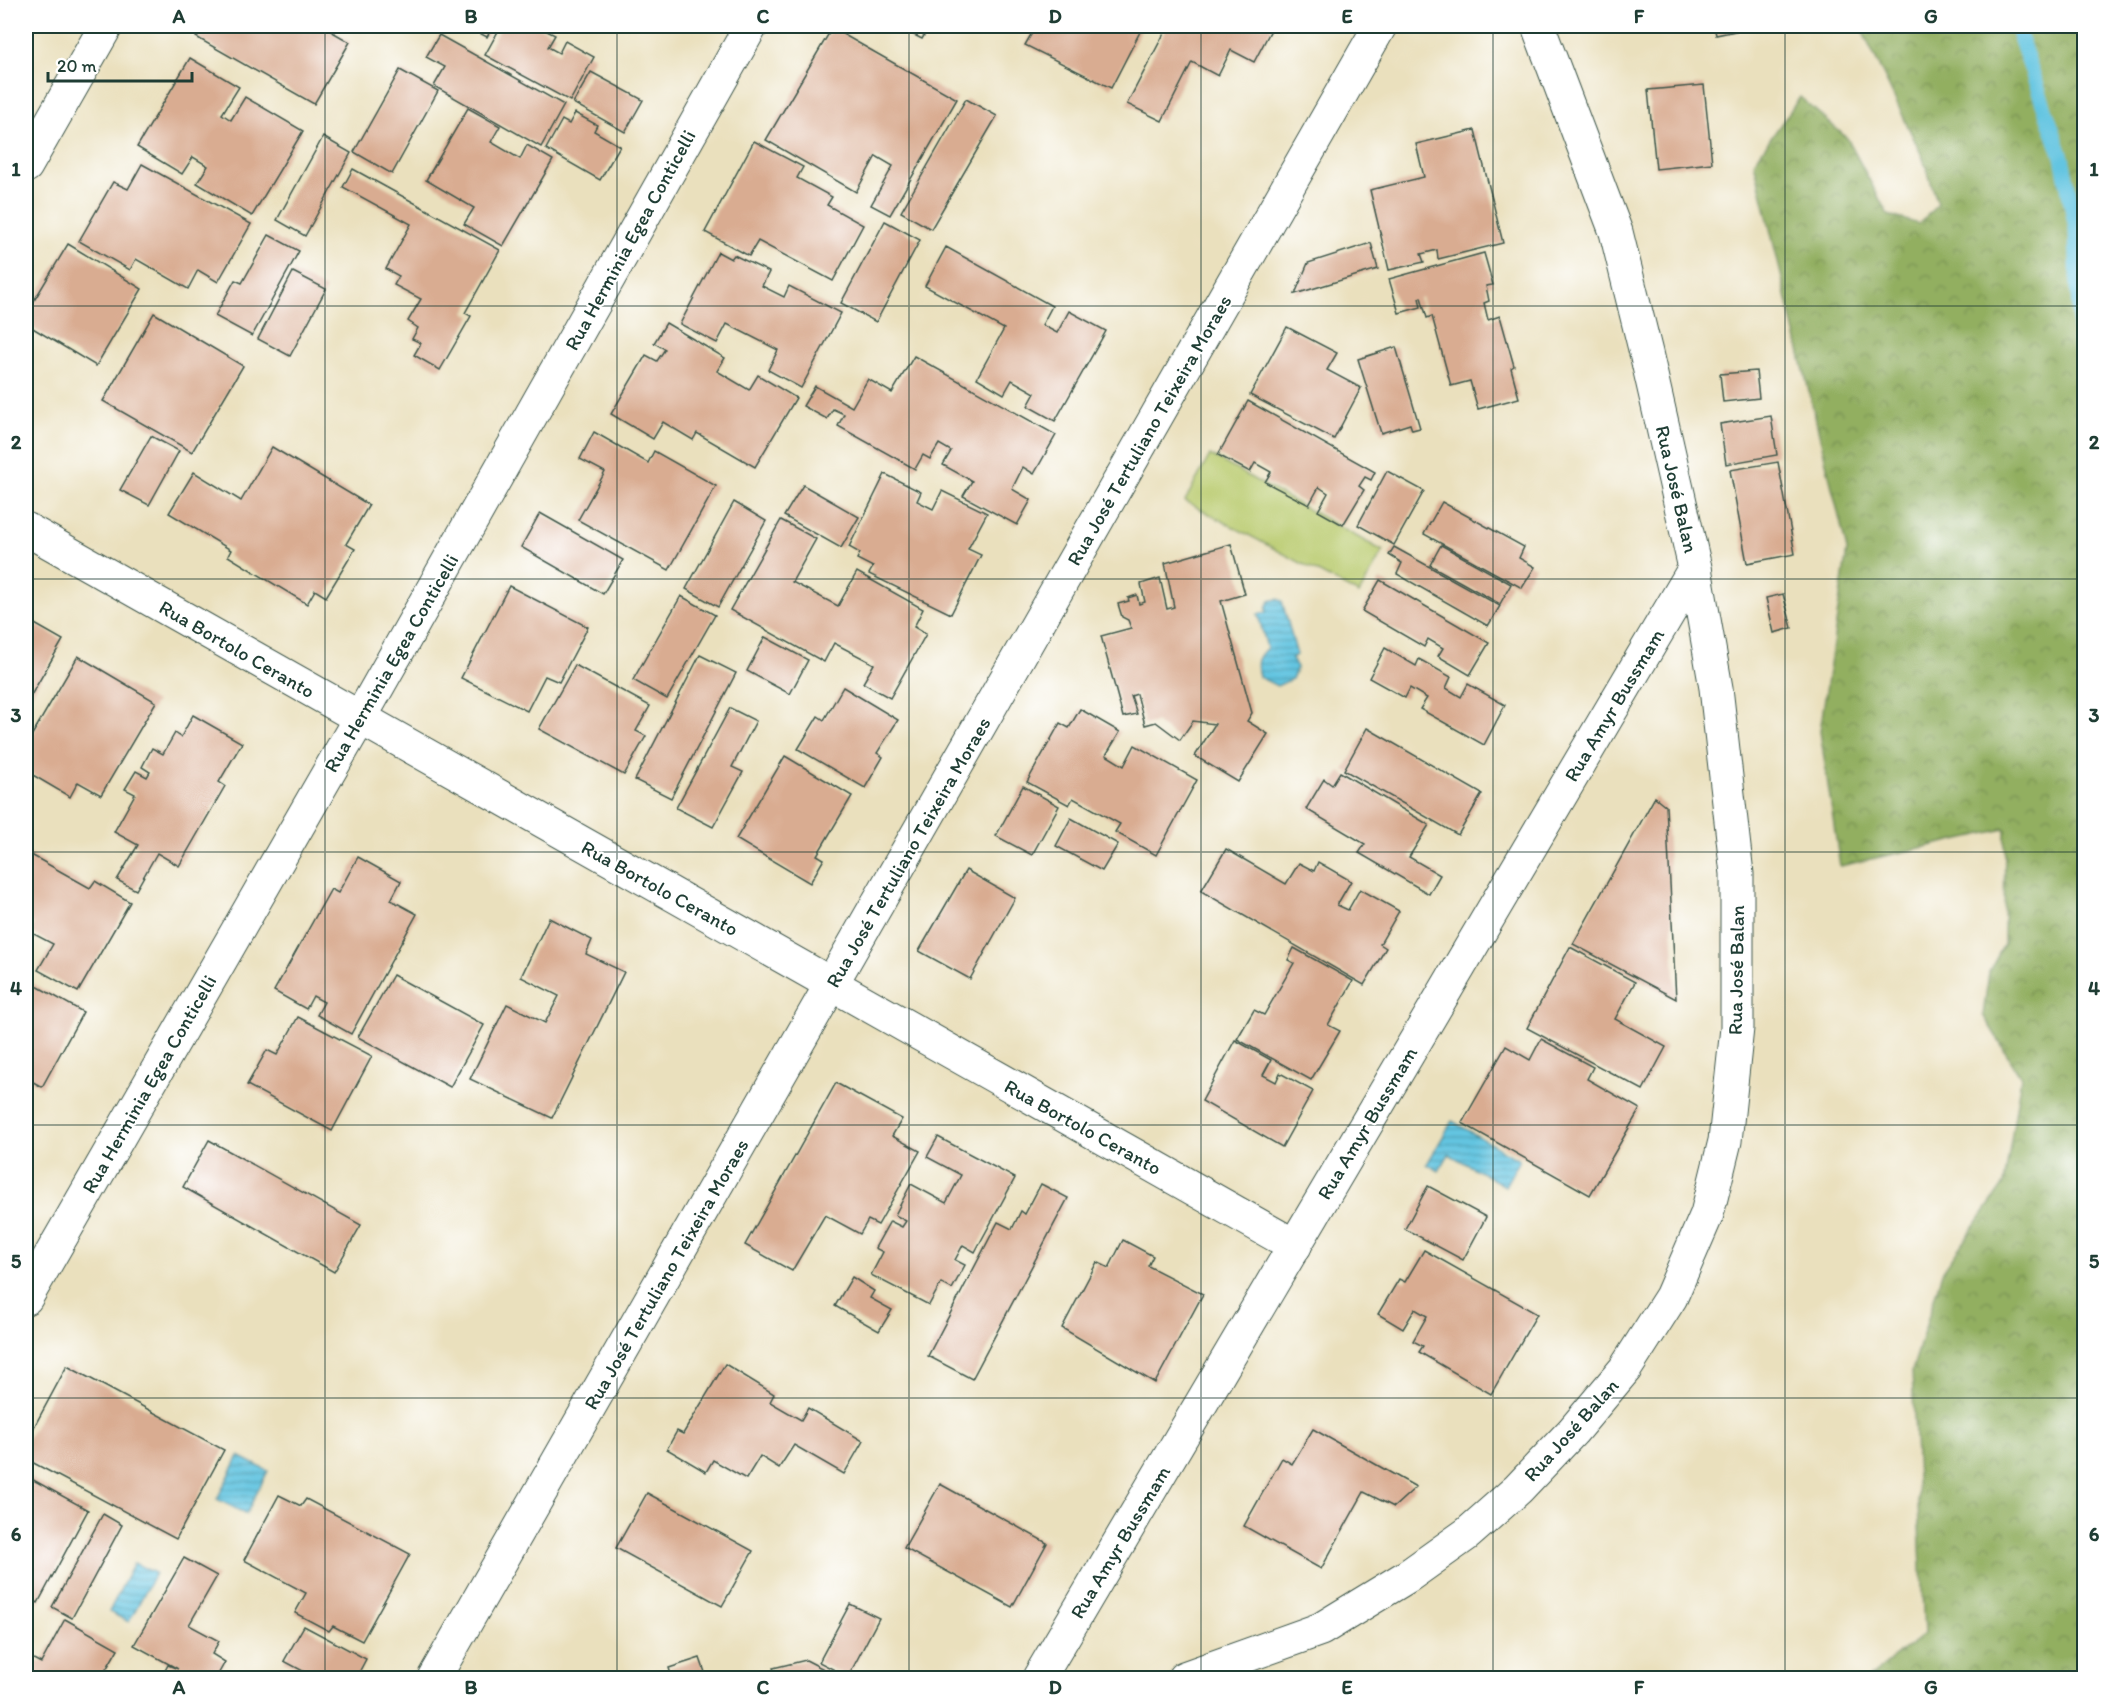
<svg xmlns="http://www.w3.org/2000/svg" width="2110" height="1704" font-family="Itim,sans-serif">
  <defs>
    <pattern id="forest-crowns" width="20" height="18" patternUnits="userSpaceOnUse" patternTransform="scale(1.5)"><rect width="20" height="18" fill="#92af61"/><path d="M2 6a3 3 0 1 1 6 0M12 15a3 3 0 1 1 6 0" fill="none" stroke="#779051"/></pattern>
    <pattern id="water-rules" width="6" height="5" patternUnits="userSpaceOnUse" patternTransform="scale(1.5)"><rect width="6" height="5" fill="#63c5e1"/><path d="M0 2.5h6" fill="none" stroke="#51a1b7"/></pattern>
  </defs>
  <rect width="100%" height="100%" fill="#fff"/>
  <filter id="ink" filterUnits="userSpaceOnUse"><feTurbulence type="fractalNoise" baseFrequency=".0167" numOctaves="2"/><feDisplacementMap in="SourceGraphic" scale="12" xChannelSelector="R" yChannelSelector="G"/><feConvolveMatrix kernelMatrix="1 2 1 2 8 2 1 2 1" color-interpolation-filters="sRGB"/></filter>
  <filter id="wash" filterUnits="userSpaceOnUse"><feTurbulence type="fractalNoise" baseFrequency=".008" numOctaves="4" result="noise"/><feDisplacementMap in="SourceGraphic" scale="24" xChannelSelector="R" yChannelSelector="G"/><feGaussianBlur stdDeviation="1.35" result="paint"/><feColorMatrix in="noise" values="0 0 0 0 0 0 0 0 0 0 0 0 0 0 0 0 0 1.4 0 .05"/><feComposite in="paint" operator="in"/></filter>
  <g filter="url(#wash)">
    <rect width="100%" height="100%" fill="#eae0bd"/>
    <polygon fill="url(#forest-crowns)" stroke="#58764a" stroke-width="1.5" points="1860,26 2084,26 2084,1678 1869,1678 1924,1634 1912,1371 1942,1272 2004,1184 2021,1077 1983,1015 1989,972 2004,944 2005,829 1840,866 1820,731 1847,550 1754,162 1800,97 1847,138 1888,215 1919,224 1938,204 1923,158"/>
    <polygon fill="#b9cb6e" stroke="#6c8451" stroke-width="1.5" points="1210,455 1383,551 1359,594 1185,501"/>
    <g fill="url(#water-rules)" stroke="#41818a" stroke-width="1.5">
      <path d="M1277,599L1282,601L1297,655L1291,658L1297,667L1292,679L1277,686L1259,677C1256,663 1256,658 1267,648L1258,614L1266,613L1267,605L1270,601Z"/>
      <polygon points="1452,1121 1519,1160 1505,1186 1449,1154 1439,1171 1427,1164"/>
      <polygon points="239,1456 268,1471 246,1514 217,1499"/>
      <polygon points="134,1563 155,1573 129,1622 109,1612"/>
    </g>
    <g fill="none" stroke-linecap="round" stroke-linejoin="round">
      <polyline stroke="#63c5e1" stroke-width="15" points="2016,26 2062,157 2076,228 2080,340 2084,368"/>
    </g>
    <g id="blocks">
      <g fill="#d9ac91">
        <polygon points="203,26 322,26 350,42 314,104 196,37"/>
        <polygon points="466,26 493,26 487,37"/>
        <polygon points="501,26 537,26 555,35 548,47 559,53 565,41 594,57 570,101 485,55"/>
        <polygon points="896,26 930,26 922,39"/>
        <polygon points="1036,26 1143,26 1111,88 1025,45"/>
        <polygon points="1168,26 1273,26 1254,62 1231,50 1218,76 1192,62 1162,121 1127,104"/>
        <polygon points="1714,26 1755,26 1755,27 1716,35"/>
        <polygon points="832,28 957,99 890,215 871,205 893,166 876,156 856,192 766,140"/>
        <polygon points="439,35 564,105 541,147 434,86 445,67 426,57"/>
        <polygon points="190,58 239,87 222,114 231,120 245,97 303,131 252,216 197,183 208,166 193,157 182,174 137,147"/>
        <polygon points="400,70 438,91 392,174 354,152"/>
        <polygon points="591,72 643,100 625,132 573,103"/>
        <polygon points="1704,85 1712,163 1656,169 1648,90"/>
        <polygon points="966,99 997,116 931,229 901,212"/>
        <polygon points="468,108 500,126 491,142 520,159 527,145 553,160 503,246 464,224 474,208 426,180"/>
        <polygon points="575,113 597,125 594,131 620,146 600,180 546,149 562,120 569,124"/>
        <polygon points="1475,130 1503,243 1438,259 1437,250 1421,254 1424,262 1389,270 1370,190 1424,177 1416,144"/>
        <polygon points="323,137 351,153 305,236 277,220"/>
        <polygon points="754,141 803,167 797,178 832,197 827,205 863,225 833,281 758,241 749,256 705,232"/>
        <polygon points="142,164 251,224 218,282 198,270 188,289 136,259 130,270 79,241 113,182 128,189"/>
        <polygon points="353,169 500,250 465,313 471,316 440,370 414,355 421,343 412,339 418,328 408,321 421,299 394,285 399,276 386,269 411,224 343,187"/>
        <polygon points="885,221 920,240 876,322 841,303"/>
        <polygon points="269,235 299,251 252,336 215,316 235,280 242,283"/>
        <polygon points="1371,243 1378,269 1295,294 1308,263"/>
        <polygon points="68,244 142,289 96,366 26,324 26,314"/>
        <polygon points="946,247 1052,306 1042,325 1057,333 1069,311 1106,331 1055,421 1028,406 1035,393 1012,380 1004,394 977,378 1004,329 925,286"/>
        <polygon points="718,252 731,259 734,255 769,272 762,286 784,297 789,286 841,313 801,388 768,370 778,350 727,324 717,343 680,324"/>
        <polygon points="1484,253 1493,285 1486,286 1489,301 1484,303 1488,320 1500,316 1514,366 1511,368 1519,398 1478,409 1470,381 1451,386 1432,316 1427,318 1421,297 1419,298 1421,307 1399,313 1389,279"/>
        <polygon points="293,272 326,289 290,356 258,339"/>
        <polygon points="154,313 243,366 192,452 103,401"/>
        <polygon points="666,323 725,358 717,371 749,390 758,375 796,398 755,467 697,433 693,440 663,422 653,439 611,414 646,355 657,361 665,349 654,343"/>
        <polygon points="1287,327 1337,353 1327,370 1361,388 1334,439 1250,395"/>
        <polygon points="1396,347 1420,428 1412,430 1410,424 1381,433 1358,359"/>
        <polygon points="914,356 1056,435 1034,474 1023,467 1012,489 1031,500 1017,525 963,496 972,481 943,465 951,451 939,444 930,459 923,455 915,469 838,426 844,414 833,409 827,419 803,406 815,386 852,407 868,379 892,393"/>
        <polygon points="1756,371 1759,398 1723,402 1720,374"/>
        <polygon points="1248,401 1375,472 1371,480 1365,477 1359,486 1364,490 1343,525 1318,511 1328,493 1319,487 1309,505 1265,482 1271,472 1255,463 1250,472 1218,455"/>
        <polygon points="1771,416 1777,455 1726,464 1720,424"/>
        <polygon points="594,432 648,463 654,451 716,486 669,570 578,520 605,472 580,459"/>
        <polygon points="151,436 179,451 149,505 120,490"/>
        <polygon points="272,447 369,505 346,544 355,549 326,597 315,590 307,604 228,556 231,550 169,513 194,472 241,501"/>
        <polygon points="1778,462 1795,554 1747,563 1730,470"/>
        <polygon points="1387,471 1424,491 1394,545 1358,525"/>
        <polygon points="885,474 921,492 917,501 933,509 942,491 987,513 968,549 981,555 951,614 869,574 873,567 857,559 860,553 849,547"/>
        <polygon points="803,485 859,517 841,548 784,516"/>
        <polygon points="734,502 766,521 718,607 686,589"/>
        <polygon points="1442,502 1524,547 1519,558 1535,567 1522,588 1424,534"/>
        <polygon points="540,513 623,560 603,594 521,547"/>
        <polygon points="781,520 816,539 792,582 838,606 857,572 923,609 914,627 926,634 890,698 863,683 874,664 834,643 824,662 730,610"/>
        <polygon points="1231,544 1245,594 1221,601 1252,713 1247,721 1268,734 1238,782 1195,756 1215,724 1193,721 1180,740 1156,722 1145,725 1137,694 1131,696 1137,714 1123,717 1101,636 1131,628 1128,620 1122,617 1118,604 1129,601 1128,598 1137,595 1139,604 1145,602 1141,584 1160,578 1167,609 1174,607 1165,563"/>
        <polygon points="1441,545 1511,584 1500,604 1430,565"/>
        <polygon points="1394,547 1500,606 1488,626 1397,574 1402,563 1389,555"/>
        <polygon points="1380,580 1489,643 1470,675 1438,656 1443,648 1428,639 1424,647 1362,611"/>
        <polygon points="509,586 588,627 559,682 545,676 527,711 461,678"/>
        <polygon points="1783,594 1792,628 1774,633 1766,598"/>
        <polygon points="681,596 715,615 667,699 633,680"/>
        <polygon points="26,619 63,640 26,704"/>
        <polygon points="765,637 808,660 790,694 747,671"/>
        <polygon points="1385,648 1416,666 1419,659 1451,677 1446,688 1461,697 1468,684 1505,705 1484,745 1420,709 1427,698 1410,688 1405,698 1369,678"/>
        <polygon points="700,655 736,673 671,798 635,780"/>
        <polygon points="78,656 156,702 101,795 78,782 70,797 26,771 26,745"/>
        <polygon points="575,665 650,706 636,731 646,736 624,775 539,729"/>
        <polygon points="843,687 898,720 877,753 883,757 865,788 798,749 818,716 824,720"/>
        <polygon points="730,708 756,721 732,767 743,772 713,827 676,808"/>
        <polygon points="1080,709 1120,732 1106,755 1124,766 1135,745 1197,780 1156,855 1115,832 1120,824 1073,798 1069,805 1027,782 1060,723 1069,728"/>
        <polygon points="193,715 242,743 219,782 225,786 179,866 157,853 136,890 117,880 138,845 114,832 135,794 125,789 136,771 147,777 150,772 142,767 152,748 163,754 175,733 181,737"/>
        <polygon points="1367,728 1482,794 1458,835 1344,770"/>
        <polygon points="785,756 852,796 817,855 824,859 810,883 736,839"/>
        <polygon points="1340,772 1429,825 1409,857 1440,875 1429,894 1359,853 1365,844 1306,809 1324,779 1332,785"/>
        <polygon points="1023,786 1059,806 1032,855 996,836"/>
        <polygon points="1655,797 1666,806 1676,999 1573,944"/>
        <polygon points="1071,818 1118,844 1102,871 1056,846"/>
        <polygon points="1226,849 1286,884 1299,863 1314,871 1318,862 1351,881 1337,905 1348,910 1360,889 1399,911 1380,944 1386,948 1364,985 1201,891"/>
        <polygon points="26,852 90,888 95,881 130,902 78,992 38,970 53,944 30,932 34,924 26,919"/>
        <polygon points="358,857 401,881 391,900 417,914 351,1034 317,1015 324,1002 313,996 306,1009 274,991 331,889 338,893"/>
        <polygon points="966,870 1015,898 970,979 919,951"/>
        <polygon points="549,918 592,940 586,954 624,972 552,1118 470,1079 507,1004 545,1023 559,996 521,977"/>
        <polygon points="1570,947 1635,982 1615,1019 1666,1047 1643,1090 1527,1028"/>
        <polygon points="1294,948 1353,981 1328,1025 1340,1031 1311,1080 1237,1039 1254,1010 1264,1015 1294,963 1288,960"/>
        <polygon points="393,975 484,1025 450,1087 358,1037"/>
        <polygon points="26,980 83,1012 42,1087 26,1078"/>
        <polygon points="298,1017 372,1056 332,1131 247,1085 267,1050 277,1055"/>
        <polygon points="1541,1039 1593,1067 1587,1079 1640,1109 1590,1195 1462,1123 1506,1046 1530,1060"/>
        <polygon points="1235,1040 1271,1060 1263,1075 1276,1082 1280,1073 1313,1091 1282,1147 1202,1101"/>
        <polygon points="836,1083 902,1119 892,1136 920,1151 878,1225 868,1220 860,1234 825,1215 792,1271 745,1245"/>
        <polygon points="938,1137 1015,1178 975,1252 963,1245 955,1260 965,1265 952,1289 941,1283 929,1305 871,1275 883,1252 875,1248 890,1221 902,1227 906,1221 895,1215 911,1184 946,1203 961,1175 927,1157"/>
        <polygon points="209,1140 361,1225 334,1272 183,1187"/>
        <polygon points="1041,1184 1068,1198 972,1379 928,1356 998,1222 1012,1229 1021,1211 1025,1214"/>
        <polygon points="1428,1186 1486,1217 1463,1260 1405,1229"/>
        <polygon points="1123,1240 1153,1256 1148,1266 1203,1294 1155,1383 1062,1328 1097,1262 1109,1268"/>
        <polygon points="1424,1250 1537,1314 1491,1394 1419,1352 1423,1346 1413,1341 1427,1316 1415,1309 1403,1329 1378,1314 1399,1279 1405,1282"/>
        <polygon points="852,1277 874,1291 870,1298 892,1310 879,1331 835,1306"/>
        <polygon points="725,1364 774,1394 770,1402 801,1420 808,1408 863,1441 844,1474 794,1445 779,1468 760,1456 746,1479 713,1460 706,1472 667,1449 677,1431 683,1434"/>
        <polygon points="67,1366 224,1450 176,1539 26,1459 26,1442"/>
        <polygon points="1313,1429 1416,1487 1394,1507 1364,1492 1321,1569 1244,1526 1282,1458 1292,1464"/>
        <polygon points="26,1476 88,1510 38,1603 26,1596"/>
        <polygon points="940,1484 1047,1543 1012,1607 904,1548"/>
        <polygon points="647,1493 753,1551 722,1606 616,1548"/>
        <polygon points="279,1495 301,1506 306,1499 410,1554 362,1641 333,1626 329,1631 295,1613 306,1593 244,1560"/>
        <polygon points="103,1514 122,1525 72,1618 52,1607"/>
        <polygon points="184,1558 217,1576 189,1625 219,1641 212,1654 225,1662 216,1678 161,1678 168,1665 178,1669 134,1645"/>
        <polygon points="850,1604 879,1618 848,1677 819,1662"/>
        <polygon points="65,1619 118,1649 101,1678 26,1678 26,1655 41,1663"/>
        <polygon points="304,1626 366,1659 356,1678 316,1678 284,1661"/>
        <polygon points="700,1658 707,1678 672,1678 669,1668"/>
        <polygon points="806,1660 841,1678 777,1678 773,1668"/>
      </g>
    </g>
  </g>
  <g filter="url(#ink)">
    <use href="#blocks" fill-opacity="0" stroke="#3d5549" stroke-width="1.5"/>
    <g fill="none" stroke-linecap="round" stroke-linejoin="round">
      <defs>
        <g id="street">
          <polyline points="26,166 106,26"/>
          <polyline points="26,529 1295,1246"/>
          <polyline points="26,1298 360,718 751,26"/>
          <polyline points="434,1678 1380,26"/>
          <polyline points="1039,1678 1695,568"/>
          <polyline points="1184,1678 1321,1629 1408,1576 1467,1534 1518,1489 1573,1431 1625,1369 1671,1297 1707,1214 1725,1141 1737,1028 1737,874 1716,688 1695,568 1646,353 1616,232 1538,26"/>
        </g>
      </defs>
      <use href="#street" stroke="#3d5549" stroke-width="35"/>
      <use href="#street" stroke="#fff" stroke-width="33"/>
    </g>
  </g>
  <path fill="none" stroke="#1f3d34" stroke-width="1.5" stroke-opacity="0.55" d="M325,26V1678M617,26V1678M909,26V1678M1201,26V1678M1493,26V1678M1785,26V1678M26,306H2084M26,579H2084M26,852H2084M26,1125H2084M26,1398H2084"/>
  <g text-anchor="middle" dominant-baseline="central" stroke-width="4.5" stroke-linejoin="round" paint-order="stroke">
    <g font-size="20" fill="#1f3d34" stroke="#fff">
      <text transform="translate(630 240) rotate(-61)">Rua Herminia Egea Conticelli</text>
      <text transform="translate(1149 430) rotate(-60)">Rua José Tertuliano Teixeira Moraes</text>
      <text transform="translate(1677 489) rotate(77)">Rua José Balan</text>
      <text transform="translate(237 649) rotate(30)">Rua Bortolo Ceranto</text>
      <text transform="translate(391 663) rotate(-60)">Rua Herminia Egea Conticelli</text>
      <text transform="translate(1614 705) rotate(-59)">Rua Amyr Bussmam</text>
      <text transform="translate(908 852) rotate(-60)">Rua José Tertuliano Teixeira Moraes</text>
      <text transform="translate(660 888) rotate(29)">Rua Bortolo Ceranto</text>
      <text transform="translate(1736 970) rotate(-89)">Rua José Balan</text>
      <text transform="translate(149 1084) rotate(-60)">Rua Herminia Egea Conticelli</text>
      <text transform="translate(1367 1123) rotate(-59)">Rua Amyr Bussmam</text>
      <text transform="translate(1083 1127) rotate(29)">Rua Bortolo Ceranto</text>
      <text transform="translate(666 1274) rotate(-60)">Rua José Tertuliano Teixeira Moraes</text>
      <text transform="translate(1571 1430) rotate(-48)">Rua José Balan</text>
      <text transform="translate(1120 1542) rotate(-59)">Rua Amyr Bussmam</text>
    </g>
  </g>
  <rect width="2110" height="1704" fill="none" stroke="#fff" stroke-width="66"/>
  <path d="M48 72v9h144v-9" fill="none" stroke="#1f3d34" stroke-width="3"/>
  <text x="57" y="72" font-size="18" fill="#1f3d34" stroke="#ffffff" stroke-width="4.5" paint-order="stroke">20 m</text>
  <rect x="33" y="33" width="2044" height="1638" fill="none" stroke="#1f3d34" stroke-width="2"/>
  <g font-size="20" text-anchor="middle" font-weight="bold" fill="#1f3d34">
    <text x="179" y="23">A</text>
    <text x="471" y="23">B</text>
    <text x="763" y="23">C</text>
    <text x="1055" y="23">D</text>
    <text x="1347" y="23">E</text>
    <text x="1639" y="23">F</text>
    <text x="1931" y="23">G</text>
    <text x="16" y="176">1</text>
    <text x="2094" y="176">1</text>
    <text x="16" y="449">2</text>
    <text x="2094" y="449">2</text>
    <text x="16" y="722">3</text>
    <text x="2094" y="722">3</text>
    <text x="16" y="995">4</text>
    <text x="2094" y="995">4</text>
    <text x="16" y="1268">5</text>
    <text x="2094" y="1268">5</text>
    <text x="16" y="1541">6</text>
    <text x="2094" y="1541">6</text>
    <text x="179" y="1694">A</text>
    <text x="471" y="1694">B</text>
    <text x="763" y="1694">C</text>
    <text x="1055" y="1694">D</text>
    <text x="1347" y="1694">E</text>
    <text x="1639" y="1694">F</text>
    <text x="1931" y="1694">G</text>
  </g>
</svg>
